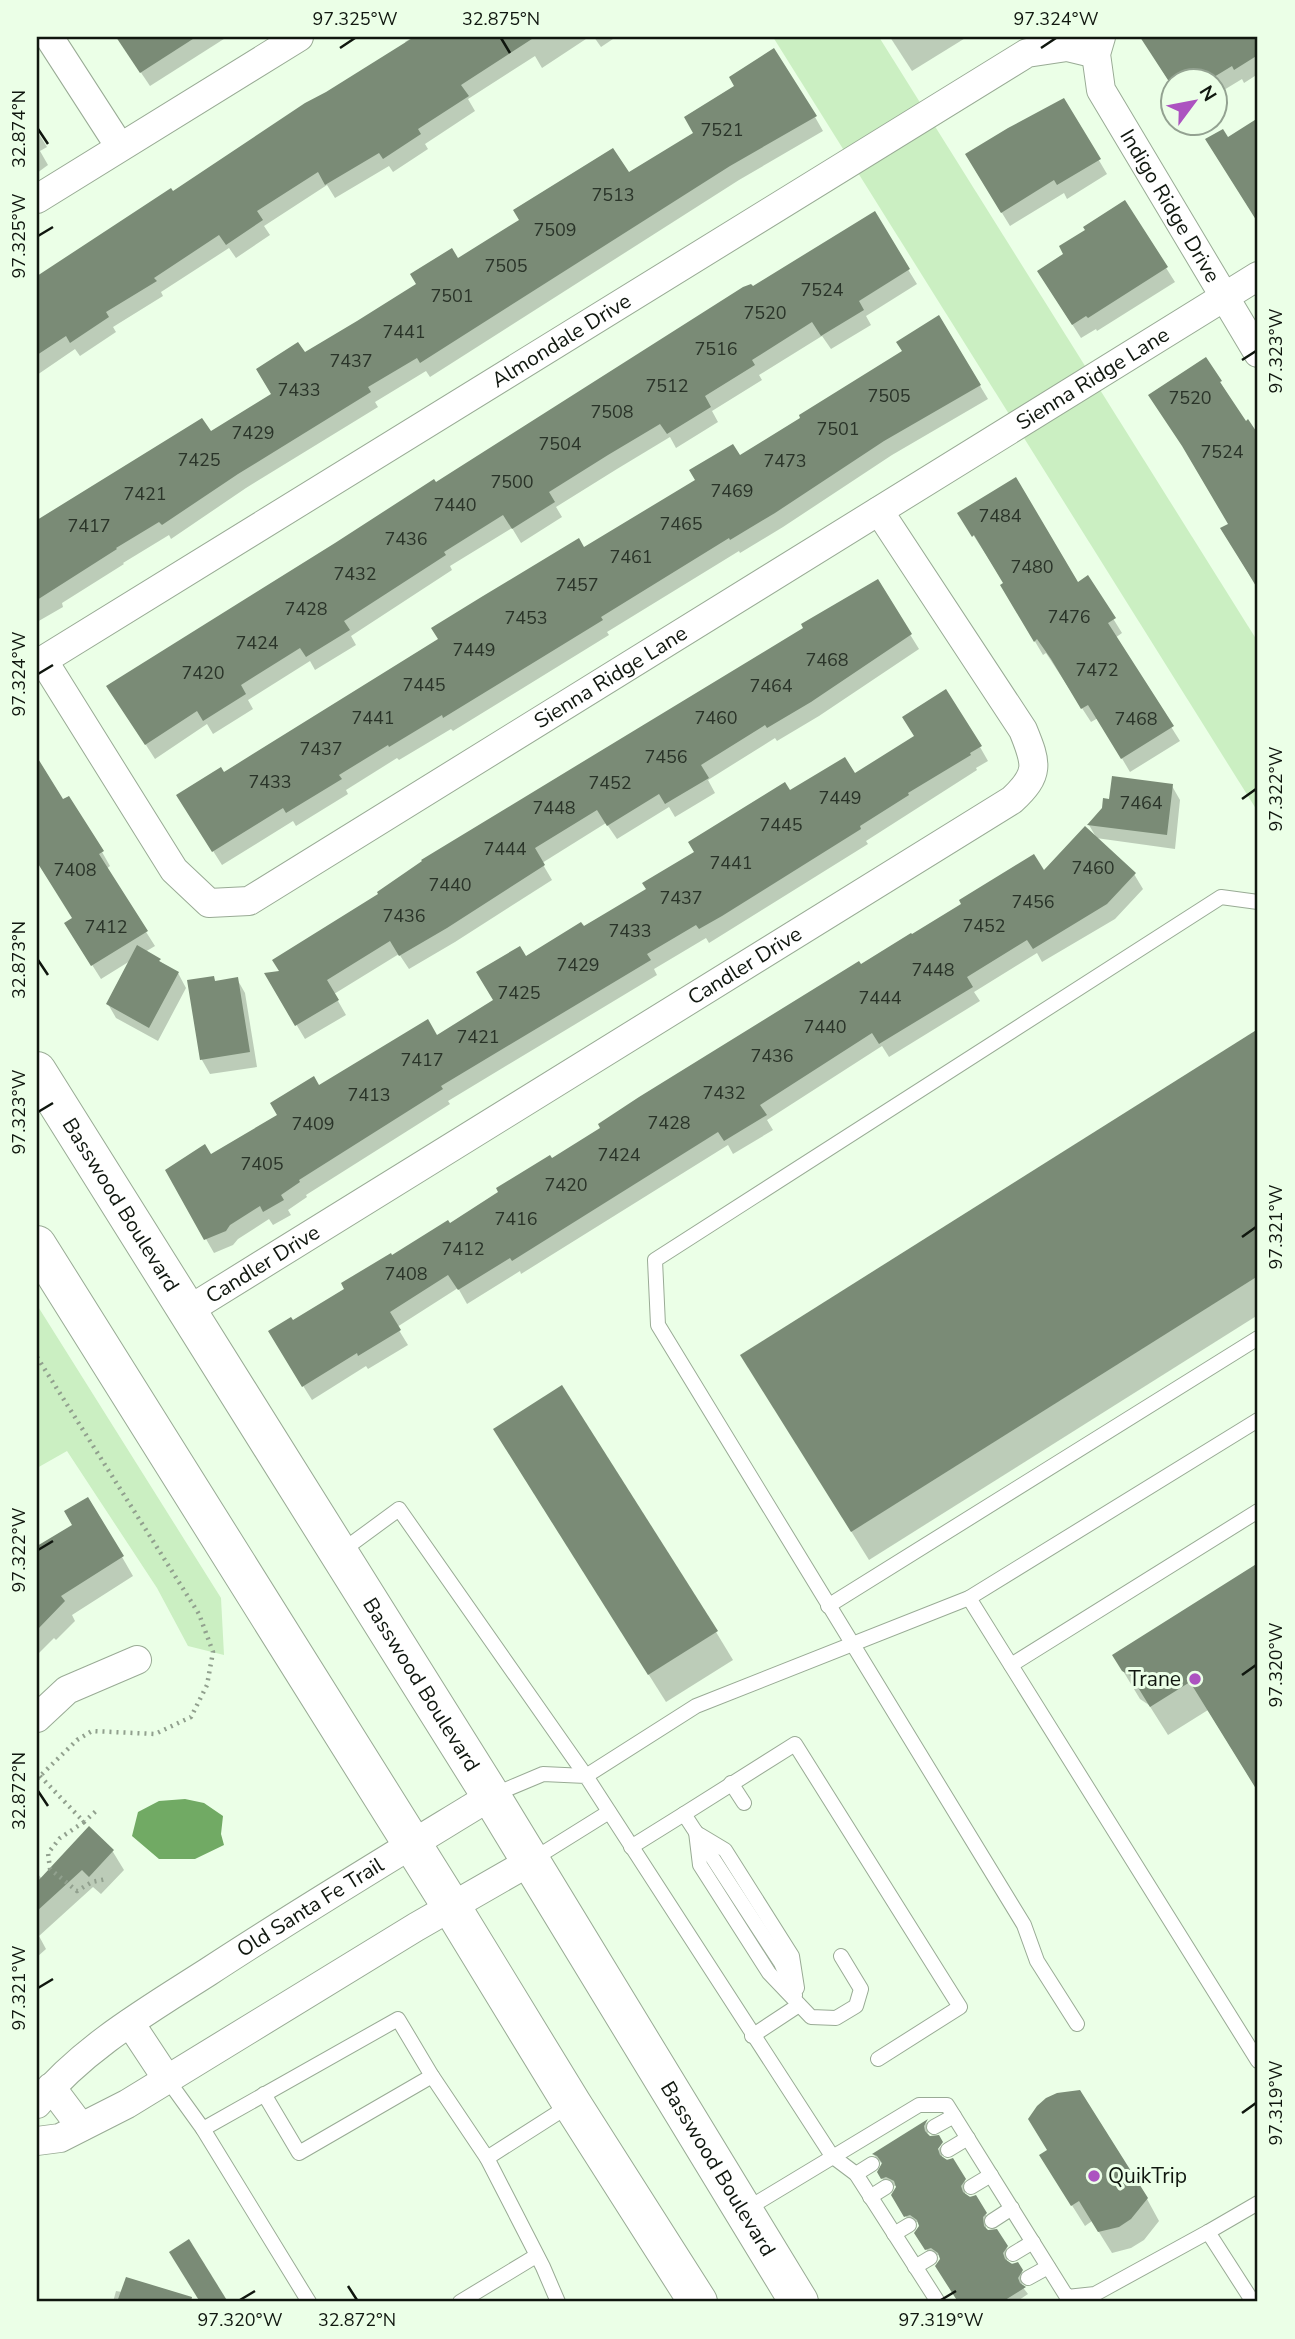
<svg xmlns="http://www.w3.org/2000/svg" width="1295" height="2339" font-family="'Nunito Sans',sans-serif">
  <rect width="100%" height="100%" fill="#ebffe7"/>
  <g fill="#cbefc2">
    <polygon points="773,37 879,37 1258,642 1258,812"/>
    <polygon points="37,1305 221,1598 224,1655 188,1646 157,1588 67,1451 37,1468"/>
  </g>
  <polygon fill="#71aa64" points="185,1799 204,1803 223,1816 221,1834 224,1845 195,1859 159,1859 132,1836 138,1812 159,1801"/>
  <g fill="#0003">
    <polygon points="117,37 227,37 150,86"/>
    <polygon points="413,37 589,37 542,68 535,56 468,99 475,111 425,144 428,149 393,172 389,166 335,198 327,185 264,226 270,235 236,258 229,248 161,292 163,296 113,327 116,332 80,356 75,349 37,375 37,279 170,190 172,194 406,44 405,42"/>
    <polygon points="594,37 616,37 601,47"/>
    <polygon points="890,37 967,37 912,71"/>
    <polygon points="1157,37 1258,37 1258,74 1244,83 1242,79 1214,96 1214,80 1172,80 1172,86 1146,44"/>
    <polygon points="1064,101 1107,174 1067,199 1064,193 1010,226 975,169"/>
    <polygon points="815,117 823,131 739,180 430,377 426,371 375,402 378,407 246,488 171,539 169,535 123,563 124,564 62,603 63,607 37,622 37,521 210,434 273,395 304,355 458,260 628,174"/>
    <polygon points="1258,121 1258,222 1213,149"/>
    <polygon points="37,131 47,147 40,151 48,165 37,173"/>
    <polygon points="1125,203 1175,282 1097,331 1096,329 1081,338 1047,285"/>
    <polygon points="874,214 917,284 866,316 871,325 831,349 822,336 759,375 762,380 712,411 718,422 676,448 670,437 617,469 556,507 562,517 521,543 512,528 450,566 452,570 351,636 356,645 315,670 310,661 248,700 253,709 213,734 207,724 155,759 117,700 436,485"/>
    <polygon points="939,318 988,399 892,455 783,527 740,553 739,551 607,632 609,635 453,731 451,729 399,760 397,758 346,790 348,794 296,826 293,821 222,865 187,810 223,774 584,549 740,457 904,352"/>
    <polygon points="1206,359 1258,444 1258,590 1223,529 1231,525"/>
    <polygon points="959,513 1077,584 1088,578 1122,633 1115,638 1180,741 1130,772 1098,718 1091,722 1046,653 1043,655 1002,586 1005,584"/>
    <polygon points="877,581 919,649 819,716 777,741 775,738 708,780 715,793 675,817 669,807 617,839 606,823 542,863 552,880 455,942 409,969 399,954 334,994 346,1015 305,1039 266,974 281,972"/>
    <polygon points="980,747 988,761 976,768 977,770 866,841 868,844 709,943 706,938 654,969 657,975 448,1101 450,1104 306,1195 307,1197 288,1210 291,1215 273,1225 269,1219 238,1239 233,1245 214,1253 167,1171 211,1157 280,1116 319,1087 437,1037 495,1001 526,959 648,890 789,793"/>
    <polygon points="37,762 63,802 102,852 110,866 106,869 155,946 145,952 178,973 186,988 158,1041 116,1018 108,1004 130,961 101,979 75,938 74,919 39,865 37,866"/>
    <polygon points="1172,786 1180,800 1175,849 1096,838 1134,874 1143,889 1115,919 1042,962 1037,953 974,992 980,1001 889,1057 882,1046 767,1120 773,1130 733,1154 728,1145 521,1274 520,1271 467,1304 458,1288 397,1327 408,1345 368,1369 366,1366 312,1400 278,1346 293,1322 346,1290 391,1258 449,1225 861,966 1044,873 1096,837 1089,825"/>
    <polygon points="213,978 216,982 237,979 245,993 257,1067 210,1074 202,1060 189,982"/>
    <polygon points="1258,1031 1258,1315 869,1560 742,1356"/>
    <polygon points="512,1458 716,1632 733,1660 666,1702"/>
    <polygon points="74,1525 122,1557 133,1576 72,1615 75,1621 56,1640 54,1638 37,1655 37,1548"/>
    <polygon points="1258,1565 1258,1791 1208,1710 1168,1735 1149,1705 1140,1699 1114,1656"/>
    <polygon points="89,1828 113,1852 124,1870 101,1894 93,1887 39,1936 46,1949 37,1957 37,1873 42,1879"/>
    <polygon points="928,2122 931,2127 927,2134 935,2154 942,2145 945,2150 942,2153 942,2159 952,2160 968,2187 965,2190 965,2196 975,2197 989,2220 986,2225 986,2230 996,2231 1010,2254 1007,2257 1007,2263 1017,2264 1025,2278 1021,2285 1028,2294 1016,2302 959,2302 937,2266 940,2263 940,2255 930,2256 917,2233 919,2230 919,2222 910,2223 893,2195 897,2192 896,2186 886,2185 879,2173 882,2164 874,2155"/>
    <polygon points="1054,2177 1147,2199 1159,2221 1144,2240 1131,2248 1112,2253 1092,2221 1085,2226"/>
    <polygon points="155,2288 163,2302 113,2302 116,2291 122,2292"/>
  </g>
  <g fill="#7a8b76">
    <polygon points="116,37 196,37 140,73"/>
    <polygon points="414,37 535,37 461,85 469,96 418,129 421,134 383,159 379,153 325,185 318,172 257,211 263,220 226,245 219,235 154,278 157,281 106,312 109,317 70,343 66,336 37,355 37,276 171,188 173,191 305,103 326,92"/>
    <polygon points="1140,37 1258,37 1258,55 1234,70 1232,66 1209,80 1168,80"/>
    <polygon points="774,48 817,116 730,166 420,363 417,358 368,387 371,392 238,474 162,525 159,522 116,548 117,549 37,600 37,520 202,418 211,431 271,394 256,369 298,342 305,352 357,321 416,284 410,274 452,248 458,258 519,220 513,210 613,148 629,172 693,133 684,117 734,86 729,77"/>
    <polygon points="1064,98 1101,159 1057,185 1054,180 1001,213 965,154 1008,128"/>
    <polygon points="1258,118 1258,223 1205,139 1223,129 1228,137"/>
    <polygon points="1125,200 1168,267 1088,318 1086,316 1072,325 1037,271 1063,254 1059,246 1085,230 1083,227"/>
    <polygon points="875,211 910,269 859,301 864,310 821,336 812,322 752,360 755,365 705,396 711,407 667,434 660,424 608,455 549,492 555,502 512,529 503,515 444,552 446,555 344,621 350,630 306,657 300,648 241,685 246,694 203,721 197,711 145,745 106,686 335,543 434,479 436,482 743,287 751,284 753,286"/>
    <polygon points="939,315 981,385 884,441 775,513 730,540 729,538 601,617 603,620 443,718 442,715 389,747 388,745 339,775 342,779 286,813 283,808 212,852 176,795 221,767 224,772 438,639 431,628 483,596 579,538 584,547 695,480 689,470 733,444 740,455 800,418 799,415 902,351 896,342"/>
    <polygon points="1206,357 1222,381 1220,382 1246,421 1248,419 1258,434 1258,589 1220,528 1228,524 1182,446 1148,395"/>
    <polygon points="1016,477 1078,582 1088,575 1116,618 1108,623 1174,726 1121,759 1088,705 1081,709 1051,659 1037,639 1034,642 1000,585 1003,583 974,535 972,537 957,513"/>
    <polygon points="878,579 912,634 811,702 767,728 765,725 701,765 709,778 665,804 659,794 607,826 597,810 535,848 545,865 447,928 399,956 390,941 327,980 339,1000 295,1026 264,973 279,971 272,960 378,894 377,892 422,861 421,860 803,628 801,624"/>
    <polygon points="946,689 982,746 970,753 971,755 908,793 909,795 860,826 861,829 722,916 699,929 696,925 647,954 651,960 441,1086 443,1089 299,1180 300,1182 281,1195 284,1200 263,1212 260,1206 230,1225 226,1231 204,1240 165,1170 205,1144 211,1154 277,1115 270,1103 314,1076 319,1085 428,1019 437,1035 493,1000 476,972 520,946 526,956 581,922 584,926 646,889 642,883 694,852 688,842 785,782 790,790 845,757 855,773 914,736 902,717"/>
    <polygon points="37,757 63,799 69,796 104,851 99,854 148,931 91,966 64,923 72,918 37,862"/>
    <polygon points="1112,776 1173,784 1167,835 1087,825 1102,808 1103,798 1109,799"/>
    <polygon points="1085,826 1136,873 1107,904 1033,949 1027,940 967,977 973,987 879,1044 872,1033 760,1105 767,1115 724,1141 718,1132 512,1261 510,1258 458,1290 448,1275 390,1312 401,1330 358,1356 357,1353 302,1387 268,1331 291,1317 293,1320 344,1289 341,1283 391,1253 392,1255 448,1220 450,1223 498,1192 496,1188 550,1155 552,1158 600,1128 598,1124 639,1097 859,961 861,964 911,933 912,934 961,904 959,900 1034,854 1044,870"/>
    <polygon points="137,945 161,959 159,961 179,972 149,1028 106,1004"/>
    <polygon points="214,976 215,981 238,977 250,1052 200,1060 187,980"/>
    <polygon points="1258,1029 1258,1276 851,1532 740,1355"/>
    <polygon points="562,1385 718,1631 648,1675 493,1429"/>
    <polygon points="88,1497 124,1556 61,1596 65,1601 37,1630 37,1546 72,1525 64,1511"/>
    <polygon points="1258,1563 1258,1792 1190,1682 1150,1707 1131,1676 1122,1671 1112,1655"/>
    <polygon points="89,1826 114,1850 89,1877 82,1870 37,1911 37,1882"/>
    <polygon points="1080,2090 1148,2198 1131,2219 1119,2227 1098,2232 1079,2201 1071,2206 1039,2155 1047,2150 1028,2119 1037,2106 1046,2098 1057,2093"/>
    <polygon points="928,2119 924,2126 925,2131 930,2136 939,2135 943,2142 938,2149 940,2155 947,2160 953,2158 966,2179 961,2186 963,2192 970,2197 976,2195 987,2213 983,2217 984,2226 988,2230 997,2229 1008,2246 1003,2253 1005,2259 1012,2264 1018,2262 1023,2270 1018,2278 1020,2283 1026,2287 1002,2302 958,2302 935,2266 940,2259 938,2253 931,2248 925,2250 914,2233 919,2226 917,2220 910,2215 904,2217 891,2195 896,2187 894,2181 886,2177 881,2179 877,2172 882,2163 877,2156 872,2154"/>
    <polygon points="189,2239 228,2302 200,2302 169,2252"/>
    <polygon points="126,2277 192,2297 191,2302 117,2302"/>
  </g>
  <g fill="none" stroke-linecap="round" stroke-linejoin="round">
    <defs>
      <g id="lane">
        <polyline points="339,1553 399,1509 586,1776 696,1706 969,1598 1258,1420"/>
        <polyline points="969,1598 1258,2061"/>
        <polyline points="828,1606 1258,1338"/>
        <polyline points="1011,1665 1258,1511"/>
        <polyline points="731,1783 744,1803"/>
        <polyline points="493,1795 543,1774 586,1776 832,2156 856,2174 938,2302"/>
        <polyline points="684,1814 795,1744 960,2007 878,2059"/>
        <polyline points="696,1832 700,1865 769,1973 811,2017 836,2018 856,2006 861,1989 841,1956"/>
        <polyline points="700,1835 725,1850 792,1956 797,1988"/>
        <polyline points="631,1847 684,1814 781,1963 795,1995"/>
        <polyline points="532,1860 609,1812"/>
        <polyline points="1077,2024 1037,1961 1024,1925 658,1325 655,1260 1221,897 1258,902"/>
        <polyline points="752,2036 799,2005"/>
        <polyline points="167,2079 203,2129"/>
        <polyline points="264,2094 299,2153 432,2076"/>
        <polyline points="934,2127 954,2116"/>
        <polyline points="948,2150 968,2138"/>
        <polyline points="856,2174 872,2164"/>
        <polyline points="971,2187 991,2175"/>
        <polyline points="870,2197 886,2187"/>
        <polyline points="745,2210 919,2105 947,2105 1067,2297 1095,2294 1208,2232 1258,2203"/>
        <polyline points="992,2221 1012,2208"/>
        <polyline points="1208,2232 1253,2302"/>
        <polyline points="894,2234 909,2225"/>
        <polyline points="1013,2254 1033,2242"/>
        <polyline points="915,2267 930,2258"/>
        <polyline points="1028,2278 1048,2267"/>
        <polyline points="309,2302 203,2129 398,2019 432,2076 487,2158"/>
        <polyline points="460,2302 536,2256"/>
        <polyline points="558,2302 543,2267 487,2158 570,2105"/>
      </g>
      <g id="street">
        <polyline points="49,37 120,147"/>
        <path id="s1" d="M1101,37L1096,54L1101,90L1258,353"/>
        <polyline points="37,199 299,37"/>
        <path id="s2" d="M43,660L174,870L209,903L249,901L1258,276"/>
        <path id="s3" d="M37,664L1027,53L1067,47L1096,54"/>
        <path id="s4" d="M187,1311L1012,800C1040,774 1037,764 1023,730L879,511"/>
        <polyline points="37,1718 67,1690 137,1660"/>
        <polyline points="130,2023 167,2079"/>
        <polyline points="51,2087 81,2127"/>
        <path id="s5" d="M37,2104C83,2048 147,2011 208,1972C301,1911 396,1854 491,1796"/>
        <polyline points="37,2141 60,2138 127,2104 416,1927 531,1861"/>
      </g>
      <g id="secondary">
        <path id="s6" d="M37,1071L491,1796L799,2302"/>
        <polyline points="37,1245 451,1906 572,2104 698,2302"/>
      </g>
    </defs>
    <use href="#lane" stroke="#99ab95" stroke-width="16"/>
    <use href="#street" stroke="#99ab95" stroke-width="30"/>
    <use href="#secondary" stroke="#99ab95" stroke-width="40"/>
    <g stroke="#91a08e" stroke-width="4.5" stroke-dasharray="2 5" stroke-linecap="butt">
      <polyline points="37,1357 199,1614 213,1652 207,1685 191,1717 155,1734 92,1731 77,1740 37,1779"/>
      <polyline points="40,1776 84,1822 96,1811"/>
      <polyline points="84,1822 60,1838 48,1853 50,1869 77,1891 92,1882 106,1879"/>
    </g>
    <use href="#lane" stroke="#fff" stroke-width="14"/>
    <use href="#street" stroke="#fff" stroke-width="28"/>
    <use href="#secondary" stroke="#fff" stroke-width="38"/>
  </g>
  <path fill="none" stroke="#10170f" stroke-width="2.5" d="M501,38L510,53M340,48L355,38M1041,48L1056,38M38,129L48,144M38,236L53,227M1242,360L1256,351M38,674L53,665M1242,799L1256,789M38,960L48,975M38,1112L53,1103M1242,1237L1256,1227M38,1550L53,1541M1242,1675L1256,1665M38,1791L48,1806M38,1988L53,1979M1242,2113L1256,2103M348,2286L357,2300M240,2300L255,2291M941,2300L956,2291"/>
  <g fill="#ac53c0" stroke="#ebffe7" stroke-width="2.5">
    <circle cx="1195" cy="1679" r="7"/>
    <circle cx="1094" cy="2176" r="7"/>
  </g>
  <g text-anchor="middle" dominant-baseline="central" stroke-width="6" stroke-linejoin="round" paint-order="stroke">
    <g font-size="18" fill="#2a3429">
      <text x="722" y="130">7521</text>
      <text x="613" y="195">7513</text>
      <text x="555" y="230">7509</text>
      <text x="506" y="266">7505</text>
      <text x="822" y="290">7524</text>
      <text x="452" y="296">7501</text>
      <text x="765" y="313">7520</text>
      <text x="404" y="332">7441</text>
      <text x="716" y="349">7516</text>
      <text x="351" y="361">7437</text>
      <text x="667" y="386">7512</text>
      <text x="299" y="390">7433</text>
      <text x="889" y="396">7505</text>
      <text x="1190" y="398">7520</text>
      <text x="612" y="412">7508</text>
      <text x="838" y="429">7501</text>
      <text x="253" y="433">7429</text>
      <text x="560" y="444">7504</text>
      <text x="1222" y="452">7524</text>
      <text x="199" y="460">7425</text>
      <text x="785" y="461">7473</text>
      <text x="512" y="482">7500</text>
      <text x="732" y="491">7469</text>
      <text x="145" y="494">7421</text>
      <text x="455" y="505">7440</text>
      <text x="1000" y="516">7484</text>
      <text x="681" y="524">7465</text>
      <text x="89" y="526">7417</text>
      <text x="406" y="539">7436</text>
      <text x="631" y="557">7461</text>
      <text x="1032" y="567">7480</text>
      <text x="355" y="574">7432</text>
      <text x="577" y="585">7457</text>
      <text x="306" y="609">7428</text>
      <text x="1069" y="617">7476</text>
      <text x="526" y="618">7453</text>
      <text x="257" y="643">7424</text>
      <text x="474" y="650">7449</text>
      <text x="827" y="660">7468</text>
      <text x="1097" y="670">7472</text>
      <text x="203" y="673">7420</text>
      <text x="424" y="685">7445</text>
      <text x="771" y="686">7464</text>
      <text x="373" y="718">7441</text>
      <text x="716" y="718">7460</text>
      <text x="1136" y="719">7468</text>
      <text x="321" y="749">7437</text>
      <text x="666" y="757">7456</text>
      <text x="270" y="782">7433</text>
      <text x="610" y="783">7452</text>
      <text x="840" y="798">7449</text>
      <text x="1141" y="803">7464</text>
      <text x="554" y="808">7448</text>
      <text x="781" y="825">7445</text>
      <text x="505" y="849">7444</text>
      <text x="731" y="863">7441</text>
      <text x="1093" y="868">7460</text>
      <text x="75" y="870">7408</text>
      <text x="450" y="885">7440</text>
      <text x="681" y="898">7437</text>
      <text x="1033" y="902">7456</text>
      <text x="404" y="916">7436</text>
      <text x="984" y="926">7452</text>
      <text x="106" y="927">7412</text>
      <text x="630" y="931">7433</text>
      <text x="578" y="965">7429</text>
      <text x="933" y="970">7448</text>
      <text x="519" y="993">7425</text>
      <text x="880" y="998">7444</text>
      <text x="825" y="1027">7440</text>
      <text x="478" y="1037">7421</text>
      <text x="772" y="1056">7436</text>
      <text x="422" y="1060">7417</text>
      <text x="724" y="1093">7432</text>
      <text x="369" y="1095">7413</text>
      <text x="669" y="1123">7428</text>
      <text x="313" y="1124">7409</text>
      <text x="619" y="1155">7424</text>
      <text x="262" y="1164">7405</text>
      <text x="566" y="1185">7420</text>
      <text x="516" y="1219">7416</text>
      <text x="463" y="1249">7412</text>
      <text x="406" y="1274">7408</text>
    </g>
    <g font-size="21" fill="#10170f" stroke="#ebffe7">
      <text stroke="none"><textPath href="#s1" startOffset="189">Indigo Ridge Drive</textPath></text>
      <text stroke="none"><textPath href="#s3" startOffset="616">Almondale Drive</textPath></text>
      <text stroke="none"><textPath href="#s2" startOffset="1328">Sienna Ridge Lane</textPath></text>
      <text stroke="none"><textPath href="#s2" startOffset="761">Sienna Ridge Lane</textPath></text>
      <text stroke="none"><textPath href="#s4" startOffset="656">Candler Drive</textPath></text>
      <text stroke="none"><textPath href="#s6" startOffset="158">Basswood Boulevard</textPath></text>
      <text stroke="none"><textPath href="#s4" startOffset="89">Candler Drive</textPath></text>
      <text stroke="none"><textPath href="#s6" startOffset="724">Basswood Boulevard</textPath></text>
      <text stroke="none"><textPath href="#s5" startOffset="338">Old Santa Fe Trail</textPath></text>
      <text stroke="none"><textPath href="#s6" startOffset="1292">Basswood Boulevard</textPath></text>
    </g>
    <g font-size="21" fill="#10170f" stroke="#ebffe7" text-anchor="end">
      <text x="1181" y="1679">Trane</text>
      <text x="1108" y="2176" text-anchor="start">QuikTrip</text>
    </g>
  </g>
  <rect width="1295" height="2339" fill="none" stroke="#ebffe7" stroke-width="77"/>
  <g transform="translate(1194 102) rotate(58)"><circle r="33" fill="#ebffe7" stroke="#93a291" stroke-width="2"/>
  <path d="M0-5L12 26L0 18L-12 26Z" fill="#ac53c0"/>
  <text y="-10" font-size="19" font-weight="bold" text-anchor="middle" fill="#10170f">N</text>
  </g>
  <rect x="38" y="38" width="1218" height="2262" fill="none" stroke="#10170f" stroke-width="2.5"/>
  <g font-size="18" text-anchor="middle" fill="#10170f">
    <text x="355" y="25">97.325°W</text>
    <text x="501" y="25">32.875°N</text>
    <text x="1056" y="25">97.324°W</text>
    <text transform="translate(19 129) rotate(-90)" y="6">32.874°N</text>
    <text transform="translate(19 236) rotate(-90)" y="6">97.325°W</text>
    <text transform="translate(1276 351) rotate(-90)" y="6">97.323°W</text>
    <text transform="translate(19 674) rotate(-90)" y="6">97.324°W</text>
    <text transform="translate(1276 789) rotate(-90)" y="6">97.322°W</text>
    <text transform="translate(19 960) rotate(-90)" y="6">32.873°N</text>
    <text transform="translate(19 1112) rotate(-90)" y="6">97.323°W</text>
    <text transform="translate(1276 1227) rotate(-90)" y="6">97.321°W</text>
    <text transform="translate(19 1550) rotate(-90)" y="6">97.322°W</text>
    <text transform="translate(1276 1665) rotate(-90)" y="6">97.320°W</text>
    <text transform="translate(19 1791) rotate(-90)" y="6">32.872°N</text>
    <text transform="translate(19 1988) rotate(-90)" y="6">97.321°W</text>
    <text transform="translate(1276 2103) rotate(-90)" y="6">97.319°W</text>
    <text x="240" y="2326">97.320°W</text>
    <text x="357" y="2326">32.872°N</text>
    <text x="941" y="2326">97.319°W</text>
  </g>
</svg>
